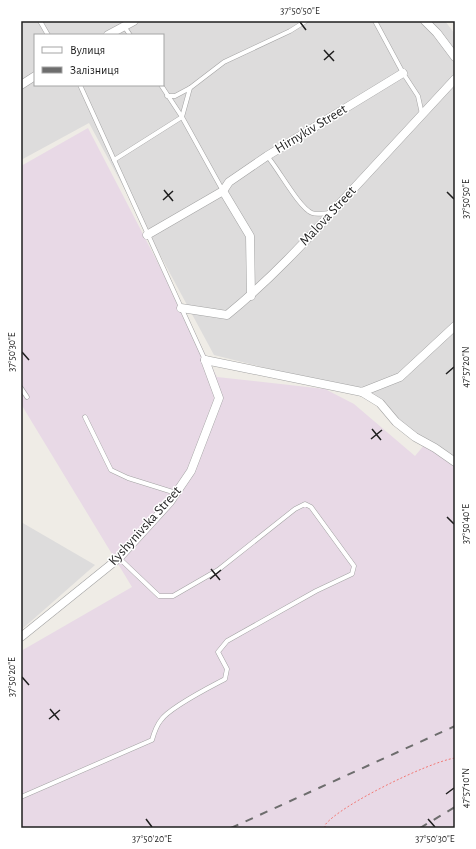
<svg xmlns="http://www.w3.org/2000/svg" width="476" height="849" font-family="'Alegreya Sans',sans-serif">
  <rect width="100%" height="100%" fill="#efece6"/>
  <g fill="#dddcdc" fill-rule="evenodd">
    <path d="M21,21H445L455,34V460L393,422L373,395L214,355L89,123L21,160ZM35,35H163V85H35Z"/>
    <polygon points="21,522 95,565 21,630"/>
  </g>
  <polygon fill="#e8d9e6" points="88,128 217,377 325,389 354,404 415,456 425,444 455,461 455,828 21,828 21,651 132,587 21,404 21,166"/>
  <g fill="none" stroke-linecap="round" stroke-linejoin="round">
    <defs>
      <g id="service">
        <polyline points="40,21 48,35"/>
        <polyline points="375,21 403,73 418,96 422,114"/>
        <polyline points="124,26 130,35"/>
        <polyline points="80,85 205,360"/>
        <polyline points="161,85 182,117 223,191"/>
        <polyline points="167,96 175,96 190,88"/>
        <path d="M267,156C278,168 299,208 312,213C317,215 325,213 331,213"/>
        <polyline points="114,160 182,117 190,88 224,62 290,31 306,21"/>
        <polyline points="21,388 27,397"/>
        <polyline points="85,417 111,470 128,478 176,493"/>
        <path d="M21,797L152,740C154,733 156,726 161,720C170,707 210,687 225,679L227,669L218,652L227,641L316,591L352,574L354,566L311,507L305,504L295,509L218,570L173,596H159L119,558"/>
      </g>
      <g id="minor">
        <polyline points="425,21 437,33 455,57"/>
        <polyline points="108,35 134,21"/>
        <polyline points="21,85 35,76"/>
        <polyline points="223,191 250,236 251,296"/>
        <polyline points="147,235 223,191 229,182 267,156 403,73"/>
        <path d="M181,308L227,315C270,280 307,240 344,199C381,159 418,119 455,79"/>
        <polyline points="205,360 362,392 400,377 455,326"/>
        <polyline points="362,392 380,403 396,422 415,437 435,448 455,462"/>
        <polyline points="21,637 119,558 170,502 191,471 219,398 205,360"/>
      </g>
    </defs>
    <use href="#service" stroke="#a3a3a3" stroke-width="5"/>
    <use href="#minor" stroke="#a3a3a3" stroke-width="9"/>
    <path stroke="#f27975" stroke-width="1" stroke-dasharray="2 2" stroke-linecap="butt" d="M325,828V825C340,805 429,762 455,758"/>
    <use href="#service" stroke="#fff" stroke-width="4"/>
    <use href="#minor" stroke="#fff" stroke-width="8"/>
    <g stroke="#6d6d6d" stroke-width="2" stroke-dasharray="8 8" stroke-linecap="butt">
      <polyline points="231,828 455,726"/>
      <polyline points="420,828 455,807"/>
    </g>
  </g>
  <path fill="none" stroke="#1f1f1f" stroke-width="1.5" d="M300,22L306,30M324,50L334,61M324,60L334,51M164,190L173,201M447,192L454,199M163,200L173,191M22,352L29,360M446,374L454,367M372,429L381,440M371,439L382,430M447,517L454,524M211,569L220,580M210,579L221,570M22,677L29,685M50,709L59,720M49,719L60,710M446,794L454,788M146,819L152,827M428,819L435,827"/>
  <g text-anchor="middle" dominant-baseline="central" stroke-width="3" stroke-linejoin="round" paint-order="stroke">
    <g font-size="14" fill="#1f1f1f" stroke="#fff">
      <text transform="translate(311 129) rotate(-31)">Hirnykiv Street</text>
      <text transform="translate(328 216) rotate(-47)">Malova Street</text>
      <text transform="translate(145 526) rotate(-48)">Kyshynivska Street</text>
    </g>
  </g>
  <rect width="476" height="849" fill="none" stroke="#ffffff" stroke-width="44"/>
  <rect x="34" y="34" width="130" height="52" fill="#ffffff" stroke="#a5a5a5"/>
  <rect x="42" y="47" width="20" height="6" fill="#ffffff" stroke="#a5a5a5"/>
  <text x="70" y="54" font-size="12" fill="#1f1f1f">Вулиця</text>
  <rect x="42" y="67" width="20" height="6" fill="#6d6d6d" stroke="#a5a5a5"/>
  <text x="70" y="74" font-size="12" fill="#1f1f1f">Залізниця</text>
  <rect x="22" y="22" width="432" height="805" fill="none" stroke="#1f1f1f" stroke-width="1.5"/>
  <g font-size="10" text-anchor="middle" fill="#1f1f1f">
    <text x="300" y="14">37°50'50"E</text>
    <text transform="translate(465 199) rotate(-90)" y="4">37°50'50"E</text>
    <text transform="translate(11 352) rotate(-90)" y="4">37°50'30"E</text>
    <text transform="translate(465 367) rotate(-90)" y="4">47°57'20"N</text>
    <text transform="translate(465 524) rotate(-90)" y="4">37°50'40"E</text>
    <text transform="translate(11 677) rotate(-90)" y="4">37°50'20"E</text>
    <text transform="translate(465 788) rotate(-90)" y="4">47°57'10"N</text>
    <text x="152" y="842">37°50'20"E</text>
    <text x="435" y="842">37°50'30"E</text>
  </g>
</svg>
